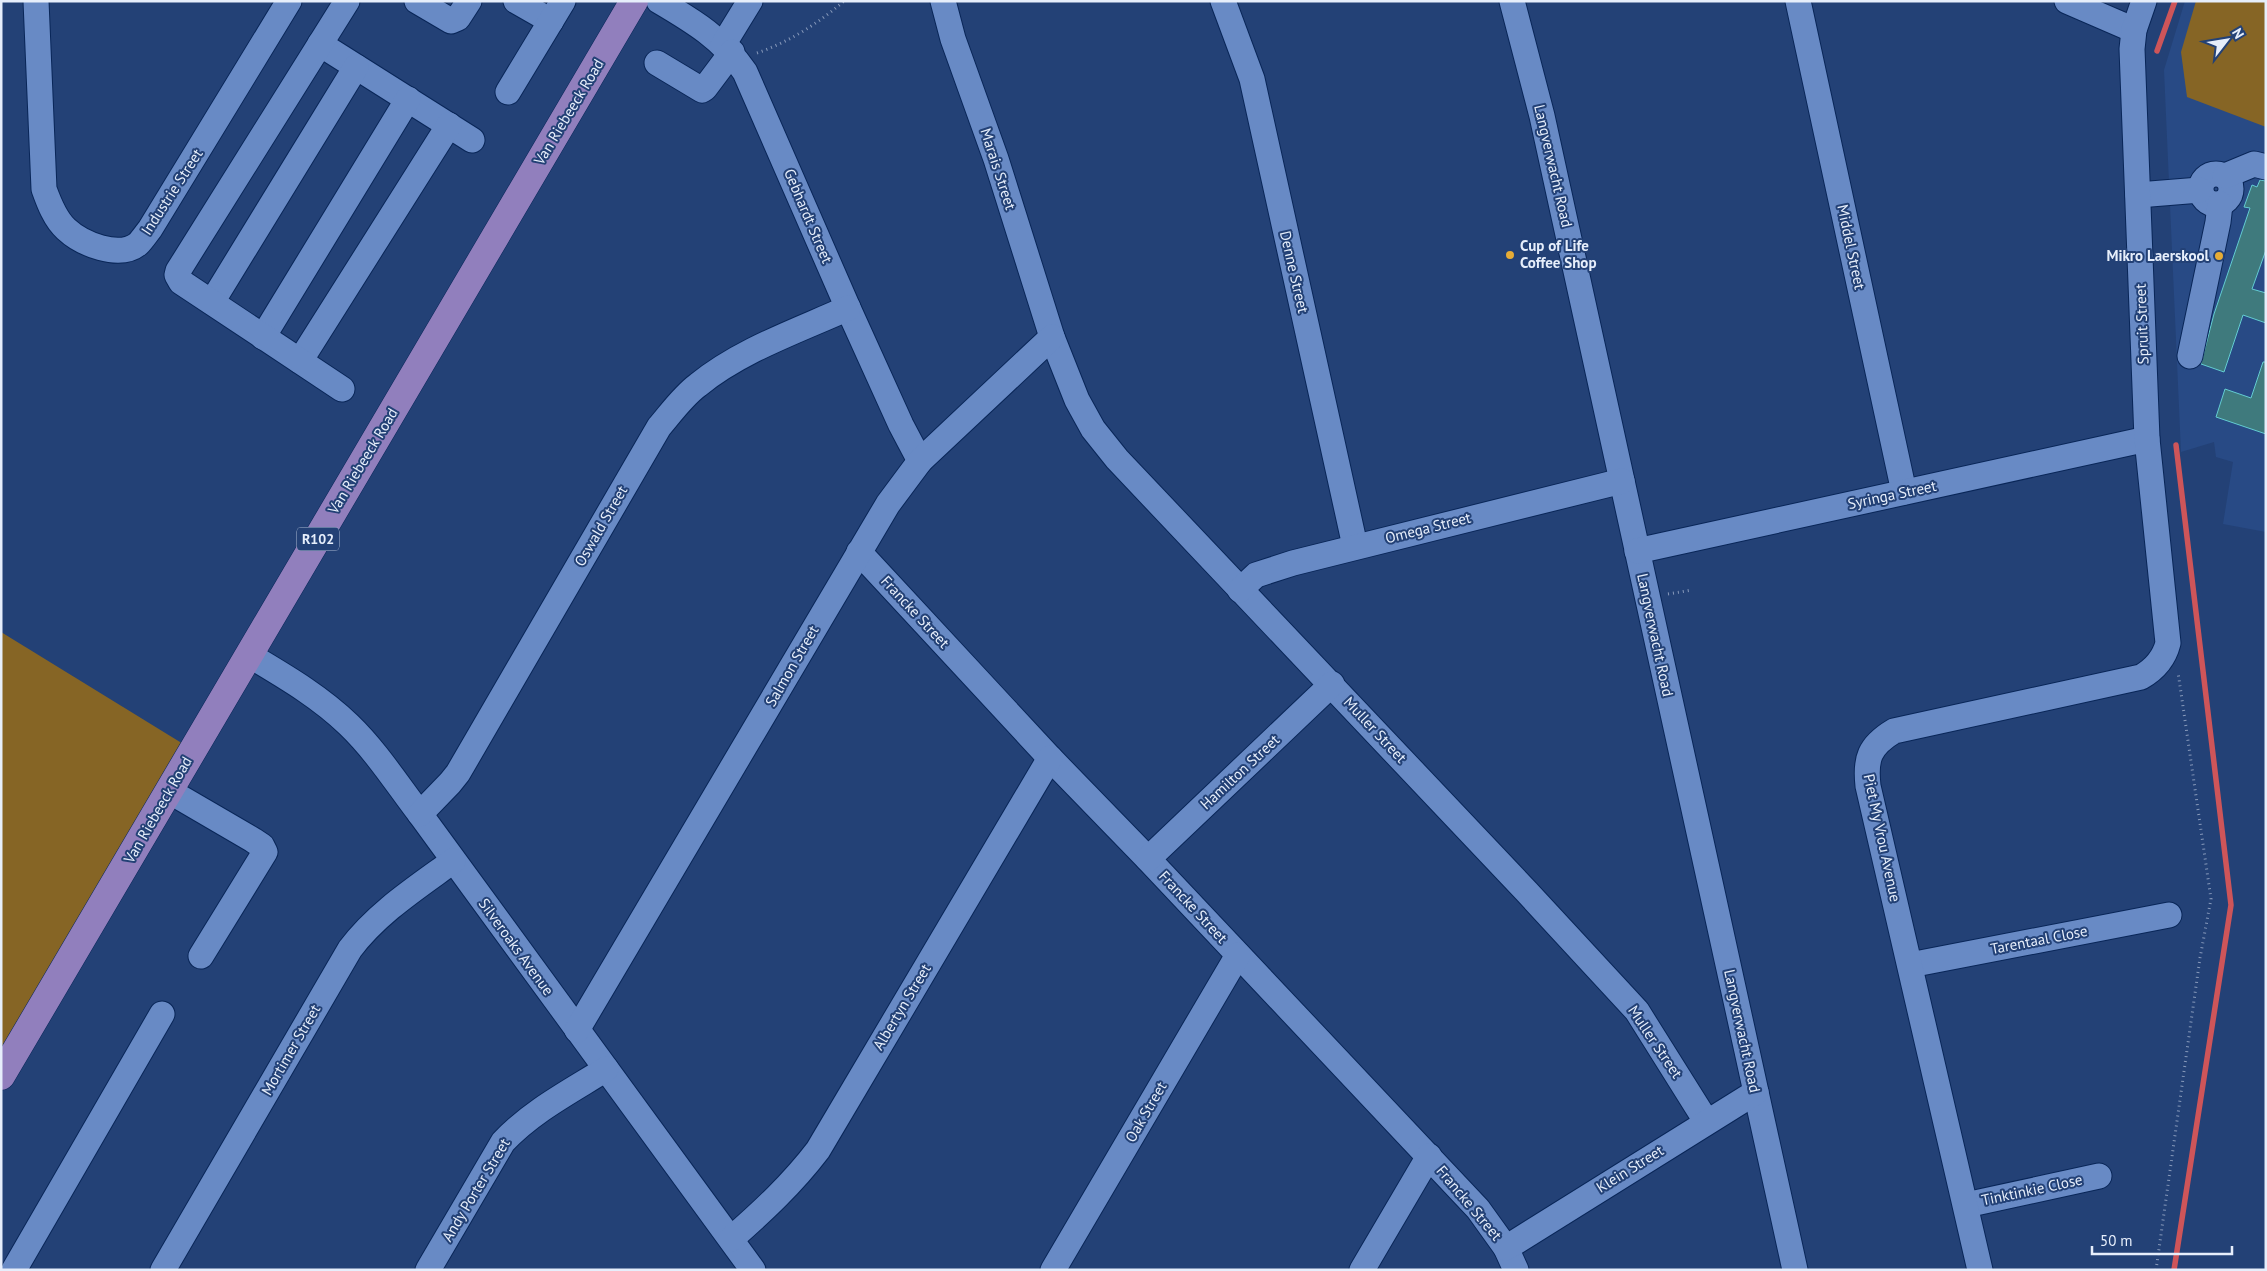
<svg xmlns="http://www.w3.org/2000/svg" width="2267" height="1271" viewBox="0 0 2267 1271" font-family="'PT Sans',sans-serif">
<style>
.built{fill:#284a85}
.green{fill:#866525}
.lines{fill:none;stroke-linecap:round;stroke-linejoin:round}
.stream{stroke:#ce5559;stroke-width:5.5}
.building{fill:#3f7a7d;stroke:#63ccd2}
.minor-casing{stroke:#092658;stroke-width:27}
.major-casing{stroke:#092658;stroke-width:29}
.path{stroke:#8799ba;stroke-width:3;stroke-dasharray:1 4;stroke-linecap:butt}
.minor{stroke:#688ac5;stroke-width:25}
.major{stroke:#917fbd;stroke-width:28}
.poi-dot{fill:#e6ac36;stroke:#234176;stroke-width:2}
.labels{text-anchor:middle;stroke-width:4;stroke-linejoin:round;paint-order:stroke}
.shield{fill:#234176;stroke:#acbad3;stroke-width:1}
.shield-label{font-size:14px;font-weight:bold;fill:#e6eefb}
.street-label{font-size:15px;fill:#e6eefb;stroke:#234176}
.poi-label{font-size:15px;font-weight:bold;fill:#e6eefb;stroke:#234176;text-anchor:start}
</style>
<rect width="100%" height="100%" fill="#234176"/>
<path class="built" d="M 2185,1 L 2266,1 L 2266,532 L 2223,524 L 2233,462 L 2216,457 L 2214,442 L 2181,452 L 2164,70 Z"/>
<g class="green">
<path d="M 2196,1 L 2266,1 L 2266,127 L 2187,97 L 2181,52 Z"/>
<path d="M 1,632 L 193,750 L 1,1076 Z"/>
</g>
<g class="lines">
<g class="stream">
<path d="M 2157,51 L 2175,1"/>
<path d="M 2174,1270 L 2231,905 L 2176,445"/>
</g>
</g>
<g class="building">
<path d="M 2260,180 L 2266,181 L 2266,250 L 2252,289 L 2266,293 L 2266,323 L 2243,315 L 2224,372 L 2201,364 L 2214,314 L 2250,208 L 2244,207 L 2252,185 L 2257,187 Z"/>
<path d="M 2263,362 L 2266,362 L 2266,434 L 2216,417 L 2225,389 L 2251,398 Z"/>
</g>
<g class="lines">
<defs>
<g id="minor">
<path d="M 36,1 L 44,189 C 49,203 55,219 66,229 C 82,244 119,259 138,244 C 142,240 146,234 150,229 L 289,1"/>
<path d="M 417,1 L 451,21 L 458,18 L 469,1"/>
<path d="M 516,1 L 551,21"/>
<path d="M 659,1 C 693,21 723,39 745,72 L 848,308 L 901,425 L 920,461"/>
<path d="M 943,1 L 953,39 L 996,159 L 1052,337 L 1077,400 L 1093,429 L 1117,459 L 1527,892 L 1637,1011 L 1706,1121"/>
<path d="M 1223,1 L 1252,79 L 1355,546"/>
<path d="M 1512,1 L 1542,116 L 1795,1270"/>
<path d="M 1798,1 L 1904,492"/>
<path d="M 2067,1 L 2134,30"/>
<path d="M 320,44 L 472,140"/>
<path d="M 723,45 L 750,1"/>
<path d="M 657,63 L 702,90 L 705,88 L 732,52"/>
<path d="M 508,92 L 563,1"/>
<circle cx="2216" cy="189" r="15"/>
<path d="M 2225,176 L 2254,164 L 2266,167"/>
<path d="M 2138,195 L 2200,190"/>
<path d="M 212,302 L 356,67"/>
<path d="M 263,337 L 408,99"/>
<path d="M 2190,356 L 2218,222 L 2220,204"/>
<path d="M 300,361 L 449,125"/>
<path d="M 342,389 L 181,282 L 177,275 L 178,271 L 347,1"/>
<path d="M 1637,551 L 2147,439"/>
<path d="M 859,552 L 1050,758 L 1148,859 L 1478,1209 L 1506,1248 L 1516,1270"/>
<path d="M 1240,590 L 1256,575 L 1293,563 L 1622,481"/>
<path d="M 249,655 C 284,676 319,696 349,725 C 376,751 397,784 420,814 L 753,1270"/>
<path d="M 169,791 L 253,840 L 262,846 L 265,852 L 201,956"/>
<path d="M 420,814 L 450,783 L 458,773 L 659,427 C 671,413 683,396 698,385 C 741,350 797,331 848,308"/>
<path d="M 1148,859 L 1332,684"/>
<path d="M 1910,965 L 2169,915"/>
<path d="M 577,1030 L 888,504 L 920,461 L 1052,337"/>
<path d="M 1966,1205 L 2099,1176"/>
<path d="M 731,1239 C 763,1211 792,1184 818,1150 L 1050,758"/>
<path d="M 1506,1248 L 1756,1092"/>
<path d="M 14,1270 L 162,1014"/>
<path d="M 163,1270 L 350,949 C 377,913 416,888 453,861"/>
<path d="M 428,1270 L 503,1142 C 532,1111 571,1091 606,1069"/>
<path d="M 1053,1270 L 1238,955"/>
<path d="M 1362,1270 L 1429,1156"/>
<path d="M 1980,1270 L 1868,786 C 1865,759 1869,746 1894,731 L 2141,677 C 2155,669 2164,659 2168,643 L 2147,439 L 2132,49 L 2134,30 L 2144,1"/>
</g>
<path id="major" d="M 1,1076 L 634,1"/>
</defs>
<use href="#minor" class="minor-casing"/>
<use href="#major" class="major-casing"/>
<g class="path">
<path d="M 757,53 C 789,42 819,23 844,1"/>
<path d="M 1668,594 L 1692,590"/>
<path d="M 2156,1270 L 2200,958 L 2211,899 L 2178,672"/>
</g>
<use href="#minor" class="minor"/>
<use href="#major" class="major"/>
</g>
<g class="poi-dot">
<circle cx="1510" cy="255" r="5"/>
<circle cx="2219" cy="256" r="5"/>
</g>
<g class="labels">
<rect class="shield" x="297" y="527.5" width="42" height="23" rx="4"/>
<g class="shield-label">
<text x="318" y="544">R102</text>
</g>
<g class="street-label">
<text transform="translate(569 112) rotate(-59)" y="5">Van Riebeeck Road</text>
<text transform="translate(1553 166) rotate(77)" y="5">Langverwacht Road</text>
<text transform="translate(998 169) rotate(72)" y="5">Marais Street</text>
<text transform="translate(172 192) rotate(-57)" y="5">Industrie Street</text>
<text transform="translate(808 216) rotate(67)" y="5">Gebhardt Street</text>
<text transform="translate(1851 247) rotate(78)" y="5">Middel Street</text>
<text transform="translate(1294 272) rotate(77)" y="5">Denne Street</text>
<text transform="translate(2142 324) rotate(-92)" y="5">Spruit Street</text>
<text transform="translate(363 461) rotate(-59)" y="5">Van Riebeeck Road</text>
<text transform="translate(1892 495) rotate(-12)" y="5">Syringa Street</text>
<text transform="translate(601 526) rotate(-60)" y="5">Oswald Street</text>
<text transform="translate(1428 528) rotate(-14)" y="5">Omega Street</text>
<text transform="translate(915 612) rotate(47)" y="5">Francke Street</text>
<text transform="translate(1655 635) rotate(78)" y="5">Langverwacht Road</text>
<text transform="translate(792 666) rotate(-60)" y="5">Salmon Street</text>
<text transform="translate(1375 730) rotate(47)" y="5">Muller Street</text>
<text transform="translate(1240 772) rotate(-43)" y="5">Hamilton Street</text>
<text transform="translate(158 810) rotate(-60)" y="5">Van Riebeeck Road</text>
<text transform="translate(1882 838) rotate(78)" y="5">Piet My Vrou Avenue</text>
<text transform="translate(1193 907) rotate(47)" y="5">Francke Street</text>
<text transform="translate(2039 940) rotate(-11)" y="5">Tarentaal Close</text>
<text transform="translate(516 947) rotate(54)" y="5">Silveroaks Avenue</text>
<text transform="translate(902 1007) rotate(-59)" y="5">Albertyn Street</text>
<text transform="translate(1742 1031) rotate(78)" y="5">Langverwacht Road</text>
<text transform="translate(1655 1042) rotate(56)" y="5">Muller Street</text>
<text transform="translate(291 1050) rotate(-60)" y="5">Mortimer Street</text>
<text transform="translate(1146 1112) rotate(-60)" y="5">Oak Street</text>
<text transform="translate(1630 1169) rotate(-32)" y="5">Klein Street</text>
<text transform="translate(476 1190) rotate(-59)" y="5">Andy Porter Street</text>
<text transform="translate(2032 1190) rotate(-12)" y="5">Tinktinkie Close</text>
<text transform="translate(1469 1203) rotate(50)" y="5">Francke Street</text>
</g>
<g class="poi-label">
<text x="1520" y="251">Cup of Life<tspan x="1520" dy="17">Coffee Shop</tspan></text>
<text x="2209" y="261" text-anchor="end">Mikro Laerskool</text>
</g>
</g>
<rect width="2267" height="1271" fill="none" stroke="#e6eefb" stroke-width="5"/>
<g transform="translate(2227 40) rotate(59)" stroke="#234176" stroke-width="4" paint-order="stroke">
<path d="M0-4L9 19L0 12L-9 19Z" fill="#e6eefb"/>
<text y="-8" font-size="14" font-weight="bold" text-anchor="middle" fill="#e6eefb">N</text>
</g>
<path d="M2092 1246v8h140v-8" fill="none" stroke="#e6eefb" stroke-width="2.5"/>
<text x="2100" y="1246" font-size="15" fill="#e6eefb" stroke="#234176" stroke-width="4" paint-order="stroke">50 m</text>
</svg>
